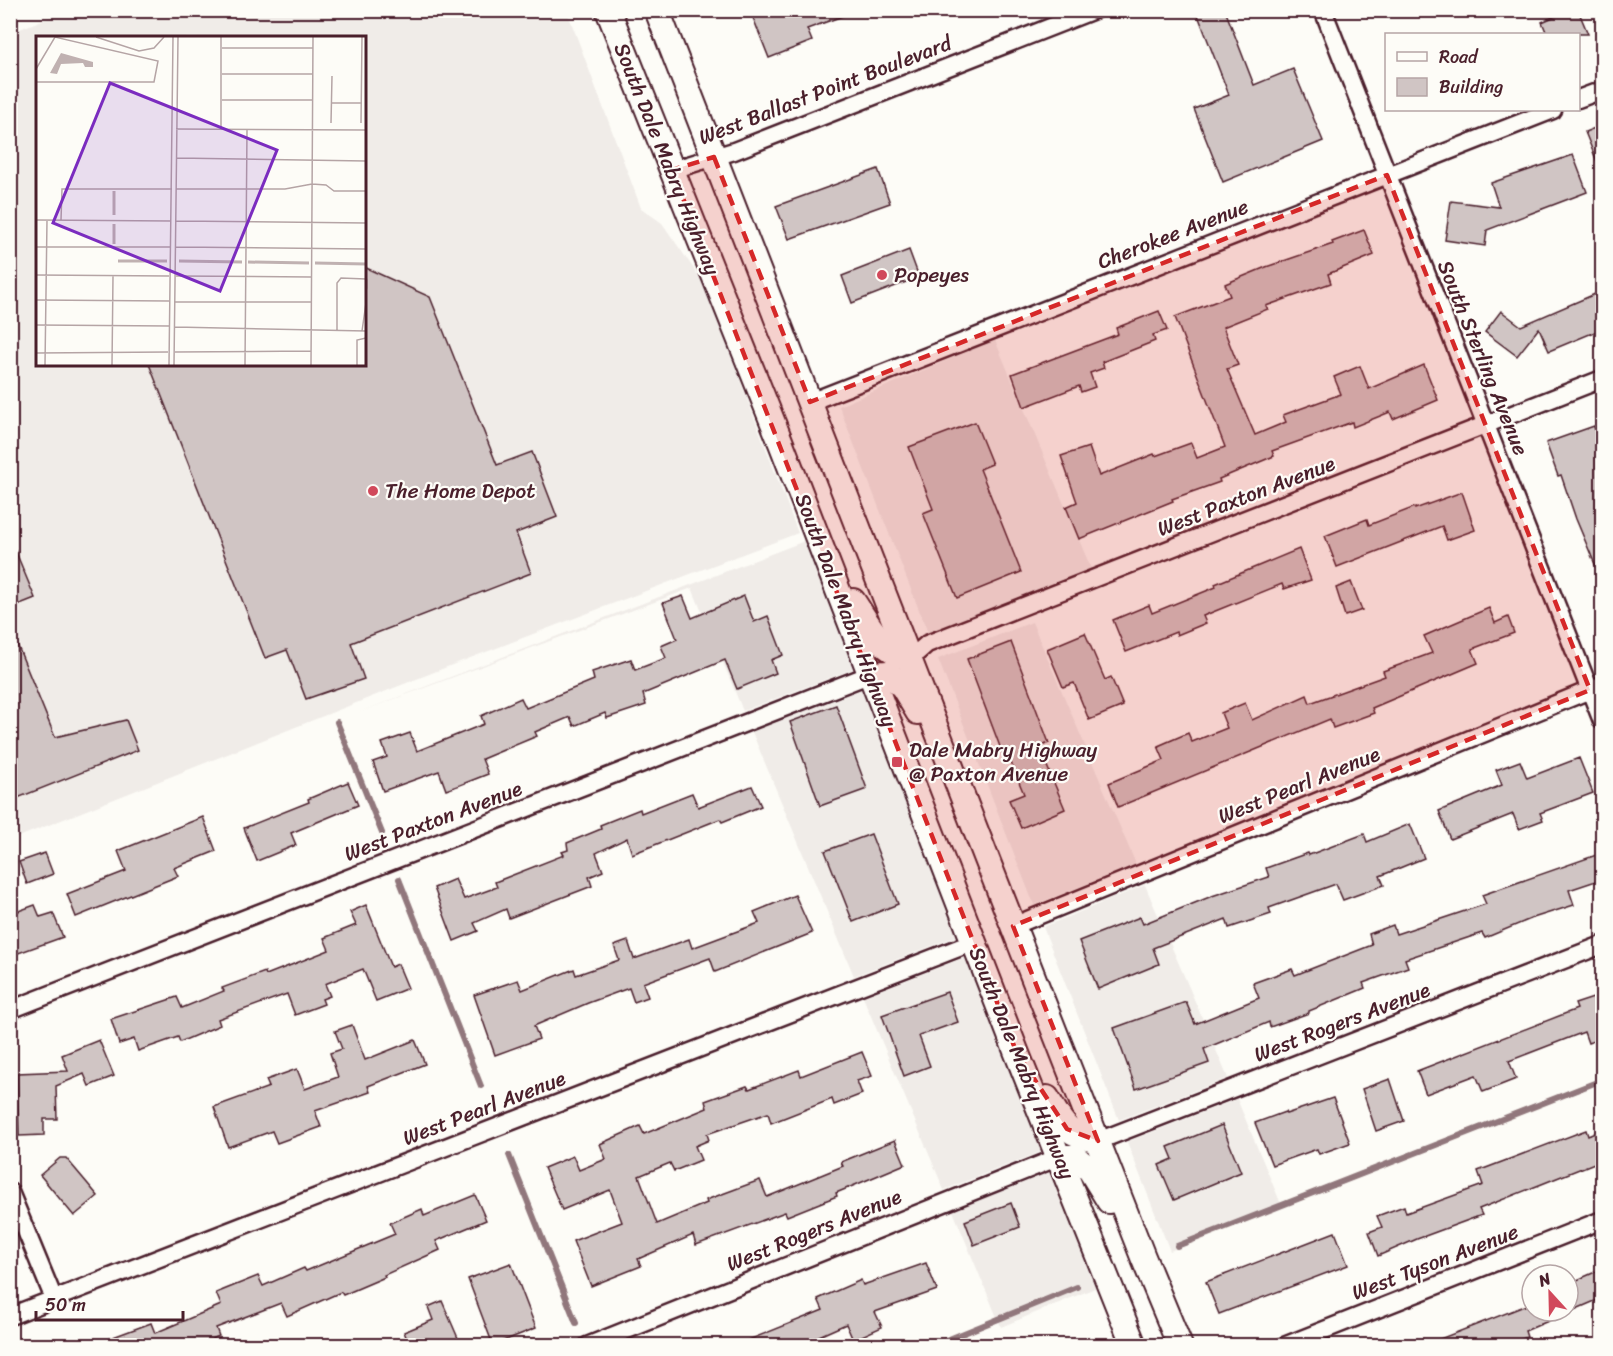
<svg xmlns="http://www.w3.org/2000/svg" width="1613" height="1356" viewBox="0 0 1613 1356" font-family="Sriracha,sans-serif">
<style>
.built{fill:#f0ece8;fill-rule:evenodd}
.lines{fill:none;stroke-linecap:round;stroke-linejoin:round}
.stream{stroke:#91777b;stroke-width:6}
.building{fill:#d0c5c4;stroke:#4a1f2b;stroke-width:1.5}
.street-casing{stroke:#4a1f2b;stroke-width:21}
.secondary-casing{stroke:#4a1f2b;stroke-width:28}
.street{stroke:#fdfcf7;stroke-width:16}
.secondary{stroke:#fdfcf7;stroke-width:24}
.marked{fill:#d62828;fill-opacity:0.2;stroke:#d62828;stroke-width:4.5;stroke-dasharray:12 8;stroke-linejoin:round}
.poi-dot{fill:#d1495b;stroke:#fdfcf7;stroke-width:2}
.labels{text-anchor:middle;stroke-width:4.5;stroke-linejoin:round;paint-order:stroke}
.street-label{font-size:21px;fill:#4a1f2b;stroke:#fdfcf7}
.poi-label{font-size:21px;fill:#4a1f2b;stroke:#fdfcf7;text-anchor:start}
.inset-river{fill:none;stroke:#c0b1b1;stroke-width:3}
.inset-road{fill:none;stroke:#b5a4a5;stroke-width:1.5}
.view{fill:#7b2cbf;fill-opacity:0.15;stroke:#7b2cbf;stroke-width:3}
.inset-edge{fill:none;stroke:#4a1f2b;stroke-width:3}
</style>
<rect width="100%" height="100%" fill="#fdfcf7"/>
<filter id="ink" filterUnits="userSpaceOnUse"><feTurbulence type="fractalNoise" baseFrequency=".0167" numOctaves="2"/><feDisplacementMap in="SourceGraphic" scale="12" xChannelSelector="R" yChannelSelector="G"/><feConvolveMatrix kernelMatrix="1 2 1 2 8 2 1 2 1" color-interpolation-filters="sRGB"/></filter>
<g filter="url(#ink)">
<g class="built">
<path d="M 67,10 L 567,11 L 641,208 L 662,223 L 703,282 L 798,533 L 457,663 L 11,840 L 10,33 ZM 38,38 L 364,38 L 364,364 L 38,364 Z"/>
<path d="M 995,340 L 1093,573 L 930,638 L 839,406 Z"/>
<path d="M 806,537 L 858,667 L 743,711 L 692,588 L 357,713 L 802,542 Z"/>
<path d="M 1032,622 L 1136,864 L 1034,905 L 938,659 Z"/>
<path d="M 866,688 L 960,935 L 854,976 L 752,732 Z"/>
<path d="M 1145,885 L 1228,1078 L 1119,1120 L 1043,927 Z"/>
<path d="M 969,956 L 1043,1151 L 944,1190 L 863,997 Z"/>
<path d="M 1237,1099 L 1281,1204 L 1170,1251 L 1127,1142 Z"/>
<path d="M 1051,1172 L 1095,1288 L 1001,1327 L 953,1211 Z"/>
</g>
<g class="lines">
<g class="stream">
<path d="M 337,722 L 382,833"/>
<path d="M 399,879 L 481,1086"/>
<path d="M 509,1155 L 576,1323"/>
<path d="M 1177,1246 L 1602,1080"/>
<path d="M 932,1346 L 1077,1287"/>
</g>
</g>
<g class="building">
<path d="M 750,10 L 851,10 L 851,13 L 807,29 L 812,41 L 769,58 Z"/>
<path d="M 1196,10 L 1225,10 L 1254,85 L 1293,69 L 1323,141 L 1223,182 L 1194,109 L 1229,95 Z"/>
<path d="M 1569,10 L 1578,10 L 1588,34 L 1547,34 L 1542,22 Z"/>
<path d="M 1602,125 L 1602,174 L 1585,132 Z"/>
<path d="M 1573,155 L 1587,192 L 1487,230 L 1485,246 L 1445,240 L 1451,201 L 1499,207 L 1491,183 Z"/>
<path d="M 878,169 L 890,203 L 789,239 L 776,206 Z"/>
<path d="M 1364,230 L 1374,255 L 1328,274 L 1331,283 L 1266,306 L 1268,309 L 1223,327 L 1238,365 L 1227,369 L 1255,435 L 1286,422 L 1283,415 L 1341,394 L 1334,377 L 1360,366 L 1369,389 L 1424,365 L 1438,400 L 1393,419 L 1390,412 L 1353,427 L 1352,422 L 1272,451 L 1274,456 L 1219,479 L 1220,482 L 1172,499 L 1173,501 L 1079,539 L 1066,507 L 1077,502 L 1061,456 L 1089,447 L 1099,476 L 1154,454 L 1155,456 L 1191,443 L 1197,458 L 1225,447 L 1175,317 L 1230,296 L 1225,284 L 1266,267 L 1333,244 L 1332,242 Z"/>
<path d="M 909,250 L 919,277 L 852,303 L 842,276 Z"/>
<path d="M 364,267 L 430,297 L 497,465 L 532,452 L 557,517 L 516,533 L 531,573 L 351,643 L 364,679 L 306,699 L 287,650 L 265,658 L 149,364 L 364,364 Z"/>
<path d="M 1602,291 L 1602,329 L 1549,351 L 1539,328 L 1517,356 L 1485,332 L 1501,311 L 1521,326 Z"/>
<path d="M 1159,311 L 1167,330 L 1153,335 L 1155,341 L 1102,362 L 1104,368 L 1090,373 L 1095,387 L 1081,392 L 1079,386 L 1024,407 L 1012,374 L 1118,334 L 1116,328 Z"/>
<path d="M 975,422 L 992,464 L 980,469 L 1021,572 L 957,598 L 923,513 L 933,509 L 909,447 Z"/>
<path d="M 1594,426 L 1602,451 L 1602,581 L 1576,519 L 1561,475 L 1558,476 L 1546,443 Z"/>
<path d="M 1462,492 L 1475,530 L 1447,540 L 1442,526 L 1337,567 L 1325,536 L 1367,519 L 1369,525 L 1415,507 L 1415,509 Z"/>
<path d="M 10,538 L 35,598 L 10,608 Z"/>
<path d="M 1299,549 L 1311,580 L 1284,589 L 1282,584 L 1203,616 L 1206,623 L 1177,635 L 1176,632 L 1126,652 L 1113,620 L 1149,605 L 1152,613 L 1216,587 L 1215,584 Z"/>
<path d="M 1351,582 L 1362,610 L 1345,616 L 1336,588 Z"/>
<path d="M 683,596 L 692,618 L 744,596 L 754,622 L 768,616 L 783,655 L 771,660 L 776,673 L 737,689 L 725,660 L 643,694 L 646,705 L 607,718 L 605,713 L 574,726 L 570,717 L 535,732 L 537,736 L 482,759 L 488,774 L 460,785 L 446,790 L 439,771 L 383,791 L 373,762 L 387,757 L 382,743 L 410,733 L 417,751 L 484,724 L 481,716 L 521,698 L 526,708 L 594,680 L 592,672 L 631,659 L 635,670 L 666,658 L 661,646 L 677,639 L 663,603 Z"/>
<path d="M 1489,608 L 1495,623 L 1508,617 L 1514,633 L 1472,649 L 1478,663 L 1372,708 L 1374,713 L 1333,728 L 1330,719 L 1118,807 L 1109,783 L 1164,760 L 1158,746 L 1188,733 L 1192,742 L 1227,728 L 1221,713 L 1245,703 L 1252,720 L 1307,695 L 1310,703 L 1385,676 L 1383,671 L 1432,653 L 1424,636 Z"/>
<path d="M 10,627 L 55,737 L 126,720 L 138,750 L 10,801 Z"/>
<path d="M 1085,633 L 1105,680 L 1111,677 L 1123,706 L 1089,720 L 1074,683 L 1063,687 L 1047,649 Z"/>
<path d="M 1011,642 L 1049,743 L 1039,747 L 1065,809 L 1021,828 L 1009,800 L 1024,794 L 1009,758 L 1005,760 L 967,659 Z"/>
<path d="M 836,705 L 867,789 L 820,806 L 790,722 Z"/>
<path d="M 1579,758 L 1593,793 L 1540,813 L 1543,820 L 1519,829 L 1513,814 L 1450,839 L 1439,811 L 1502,785 L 1496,770 L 1520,761 L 1527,778 Z"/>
<path d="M 348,782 L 358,805 L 291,833 L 296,845 L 257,861 L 244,828 L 309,802 L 308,799 Z"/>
<path d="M 752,786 L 761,806 L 722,822 L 720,819 L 632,854 L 627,838 L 596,853 L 603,871 L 589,877 L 592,886 L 509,918 L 506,909 L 474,923 L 478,931 L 454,941 L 434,888 L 455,879 L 464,899 L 497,887 L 495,882 L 564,855 L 562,852 L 568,850 L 567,843 L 601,829 L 600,825 L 640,809 L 641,813 L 692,793 L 698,807 Z"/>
<path d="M 203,817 L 216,851 L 174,868 L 178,876 L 76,917 L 67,894 L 126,871 L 118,851 Z"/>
<path d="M 1410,824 L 1424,858 L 1380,876 L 1384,885 L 1343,900 L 1336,884 L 1269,908 L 1271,914 L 1229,928 L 1226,919 L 1153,948 L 1159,964 L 1098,989 L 1079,941 L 1140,917 L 1143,924 L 1212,896 L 1269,877 L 1266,868 L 1308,853 L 1309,855 L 1364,834 L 1367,842 Z"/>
<path d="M 871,834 L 898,904 L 853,922 L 825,851 Z"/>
<path d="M 45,853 L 53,874 L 27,884 L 19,862 Z"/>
<path d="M 1602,853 L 1602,879 L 1569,890 L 1574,905 L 1533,918 L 1485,938 L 1482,933 L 1405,959 L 1408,967 L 1363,983 L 1365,988 L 1309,1011 L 1309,1013 L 1270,1027 L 1269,1022 L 1204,1049 L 1209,1063 L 1136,1089 L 1114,1028 L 1186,1002 L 1195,1024 L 1259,998 L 1253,983 L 1292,969 L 1295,975 L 1372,945 L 1369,934 L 1393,925 L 1396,934 L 1486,904 L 1482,895 Z"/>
<path d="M 795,895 L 812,933 L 715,972 L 710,958 L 643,983 L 648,997 L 634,1002 L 629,988 L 588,1003 L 534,1026 L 539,1039 L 495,1055 L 474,995 L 518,980 L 522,990 L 574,969 L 576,975 L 619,960 L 614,946 L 628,941 L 634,959 L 689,939 L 692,948 L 759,923 L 754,912 Z"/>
<path d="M 35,905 L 40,917 L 53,913 L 63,937 L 10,956 L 10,914 Z"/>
<path d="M 366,905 L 391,967 L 398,964 L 408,988 L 376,1001 L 363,969 L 325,984 L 330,996 L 322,999 L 324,1004 L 295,1015 L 287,994 L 218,1019 L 220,1025 L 180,1042 L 178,1037 L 138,1051 L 134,1039 L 119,1044 L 111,1019 L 177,997 L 182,1008 L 224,991 L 222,988 L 265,972 L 266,975 L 329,950 L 324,938 L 356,925 L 350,912 Z"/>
<path d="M 947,992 L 958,1022 L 919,1036 L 930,1066 L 904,1076 L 882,1015 Z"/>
<path d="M 1602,995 L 1602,1038 L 1588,1043 L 1584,1032 L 1509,1061 L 1516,1079 L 1483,1092 L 1476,1075 L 1426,1094 L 1417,1071 L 1577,1009 L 1575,1004 Z"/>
<path d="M 352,1025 L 365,1060 L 415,1040 L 425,1064 L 368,1086 L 370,1092 L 315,1111 L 321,1127 L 277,1143 L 272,1131 L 228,1147 L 214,1107 L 269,1087 L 266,1080 L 297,1069 L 305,1089 L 338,1077 L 330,1053 L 342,1049 L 335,1031 Z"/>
<path d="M 99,1040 L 114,1076 L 89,1086 L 84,1074 L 56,1086 L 57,1119 L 44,1119 L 44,1135 L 19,1136 L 17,1073 L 68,1071 L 62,1055 Z"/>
<path d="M 862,1052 L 872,1076 L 857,1081 L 862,1094 L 834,1105 L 832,1099 L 771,1123 L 768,1113 L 707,1134 L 709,1140 L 695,1146 L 701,1160 L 674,1171 L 670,1163 L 639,1176 L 657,1224 L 707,1203 L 706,1200 L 760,1180 L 767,1197 L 843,1166 L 841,1162 L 895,1140 L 905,1164 L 836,1193 L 837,1196 L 787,1216 L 785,1212 L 696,1245 L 693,1235 L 638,1259 L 641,1266 L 591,1286 L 573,1241 L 622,1222 L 610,1190 L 562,1210 L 544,1168 L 573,1156 L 579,1170 L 606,1159 L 600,1144 L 640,1126 L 644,1134 L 707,1108 L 705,1101 L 747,1086 L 749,1089 L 799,1070 L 801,1076 Z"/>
<path d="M 1390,1079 L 1404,1121 L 1376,1131 L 1362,1089 Z"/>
<path d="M 1333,1098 L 1350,1143 L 1319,1154 L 1317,1149 L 1272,1165 L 1255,1123 L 1285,1112 L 1286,1114 Z"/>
<path d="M 1222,1125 L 1241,1172 L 1174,1200 L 1159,1165 L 1173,1159 L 1168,1147 Z"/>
<path d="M 1586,1130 L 1588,1136 L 1602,1130 L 1602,1160 L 1479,1209 L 1482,1215 L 1417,1239 L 1378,1256 L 1369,1232 L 1382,1227 L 1377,1216 L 1404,1206 L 1406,1213 L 1483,1185 L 1478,1171 Z"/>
<path d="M 60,1158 L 66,1158 L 98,1196 L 74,1216 L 40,1175 Z"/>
<path d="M 475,1195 L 486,1220 L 436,1241 L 440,1250 L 384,1275 L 385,1277 L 343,1295 L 341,1292 L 287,1316 L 281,1303 L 216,1328 L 219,1336 L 196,1346 L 94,1346 L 94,1344 L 151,1323 L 155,1333 L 221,1305 L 216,1293 L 258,1276 L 263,1286 L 304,1268 L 306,1271 L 395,1234 L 390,1223 L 422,1209 L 424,1216 Z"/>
<path d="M 1011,1203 L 1020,1227 L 974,1245 L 965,1221 Z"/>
<path d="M 1335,1232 L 1348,1265 L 1219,1314 L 1206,1282 Z"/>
<path d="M 511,1263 L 536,1328 L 493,1345 L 468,1279 Z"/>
<path d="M 926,1263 L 937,1290 L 875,1312 L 882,1327 L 853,1340 L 846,1324 L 810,1340 L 812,1346 L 734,1346 L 823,1310 L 818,1299 L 861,1280 L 863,1285 Z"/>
<path d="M 1602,1269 L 1602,1298 L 1525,1331 L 1527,1337 L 1505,1346 L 1427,1346 L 1427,1344 L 1532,1303 L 1532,1311 L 1568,1311 L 1568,1284 Z"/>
<path d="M 442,1301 L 458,1338 L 440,1346 L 410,1346 L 404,1332 L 433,1320 L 428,1307 Z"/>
</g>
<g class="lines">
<defs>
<g id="street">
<path d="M 1323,10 L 1602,721"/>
<path d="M 1578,99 L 1602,90"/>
<path d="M 672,170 L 734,151 L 1094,10"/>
<path d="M 810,402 L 1553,110"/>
<path d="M 910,659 L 927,644 L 1602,379"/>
<path d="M 1013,926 L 1602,685"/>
<path d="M 10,1010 L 871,674"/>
<path d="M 1098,1141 L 1602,945"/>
<path d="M 10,1192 L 54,1299"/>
<path d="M 10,1316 L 974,942"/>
<path d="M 587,1346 L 1059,1157"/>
<path d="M 1284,1346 L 1602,1220"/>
</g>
<g id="secondary">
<path d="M 608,10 L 781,443 L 1016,1051 L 1134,1346"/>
<path d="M 657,10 L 988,862 L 1143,1257 L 1180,1346"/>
<path d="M 853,601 C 870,626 879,649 910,659"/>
<path d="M 871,674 L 888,673 L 903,687 L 918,712"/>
<path d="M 1047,1098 C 1064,1126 1064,1133 1098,1141"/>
<path d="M 1059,1157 L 1075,1157 L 1090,1170 L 1109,1201"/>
</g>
</defs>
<use href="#street" class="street-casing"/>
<use href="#secondary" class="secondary-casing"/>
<use href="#street" class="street"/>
<use href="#secondary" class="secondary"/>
</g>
</g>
<path class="marked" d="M 714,157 L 810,402 L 1387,175 L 1590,690 L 1013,926 L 1098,1141 L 1067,1129 L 1016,1051 L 672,170 Z"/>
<g class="poi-dot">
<circle cx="882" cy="275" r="6"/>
<circle cx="373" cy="491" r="6"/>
<rect x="891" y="756" width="12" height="12" rx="3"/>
</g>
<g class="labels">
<g class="street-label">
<text transform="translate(825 90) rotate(-21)" y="7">West Ballast Point Boulevard</text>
<text transform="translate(667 159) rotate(68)" y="7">South Dale Mabry Highway</text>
<text transform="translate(1173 234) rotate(-21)" y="7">Cherokee Avenue</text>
<text transform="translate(1483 358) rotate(68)" y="7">South Sterling Avenue</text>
<text transform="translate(1246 496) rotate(-21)" y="7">West Paxton Avenue</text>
<text transform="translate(846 610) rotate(69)" y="7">South Dale Mabry Highway</text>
<text transform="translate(1299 785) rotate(-22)" y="7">West Pearl Avenue</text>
<text transform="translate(433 821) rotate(-21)" y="7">West Paxton Avenue</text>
<text transform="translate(1342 1022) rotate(-21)" y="7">West Rogers Avenue</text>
<text transform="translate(1022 1063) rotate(68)" y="7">South Dale Mabry Highway</text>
<text transform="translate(484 1108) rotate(-21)" y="7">West Pearl Avenue</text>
<text transform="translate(814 1230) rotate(-22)" y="7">West Rogers Avenue</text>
<text transform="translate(1435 1262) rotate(-21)" y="7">West Tyson Avenue</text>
</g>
<g class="poi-label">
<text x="894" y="282">Popeyes</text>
<text x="385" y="498">The Home Depot</text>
<text x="909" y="757">Dale Mabry Highway<tspan x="909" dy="24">@ Paxton Avenue</tspan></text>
</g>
</g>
<g transform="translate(36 36)">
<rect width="330" height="330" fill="#fdfcf7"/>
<path d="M 25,17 L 57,26 L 57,31 L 49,31 L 47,27 L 25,28 L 21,38 L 14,37 Z" fill="#c0b1b1"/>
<path class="inset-river" d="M 78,179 L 78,155M 78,208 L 78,188M 82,225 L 131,225M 143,225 L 206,226M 212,226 L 273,227M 279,227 L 330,228"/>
<path class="inset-road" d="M 60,1 L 103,15 L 118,12 L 128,1M 186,12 L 277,12M 0,33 L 19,1 L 122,25 L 118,46 L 0,46M 186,38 L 277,38M 186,64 L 277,64M 295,67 L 326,67M 295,87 L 296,40M 325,87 L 326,1M 140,93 L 330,94M 185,93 L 185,1M 141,122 L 330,125M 140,153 L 249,153 L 276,148 L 290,149 L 298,155 L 330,155M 0,184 L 135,185M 25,184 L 26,153 L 136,153M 140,185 L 330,187M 0,211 L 135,211M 140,211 L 330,213M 0,239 L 133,240M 140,240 L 275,241M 0,264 L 133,265M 139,266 L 275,266M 0,289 L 134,290M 139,291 L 330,295M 301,294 L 301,247 L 305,242 L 330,243M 326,295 L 330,267M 139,316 L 275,315M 0,317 L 132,316M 9,329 L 11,184M 76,329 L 77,240M 133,329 L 137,1M 138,329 L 142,1M 209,329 L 211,94M 275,329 L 277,1M 321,329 L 321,304 L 330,302"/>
<path class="view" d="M 74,47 L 241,114 L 184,255 L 17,187 Z"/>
<rect width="330" height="330" class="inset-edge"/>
</g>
<rect width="1613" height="1356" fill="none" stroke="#fdfcf7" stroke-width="36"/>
<rect x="18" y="18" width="1577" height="1320" fill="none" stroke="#4a1f2b" stroke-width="2" filter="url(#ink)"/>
<rect x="1385" y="33" width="195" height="78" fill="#fdfcf7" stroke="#b5a4a5" stroke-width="1.5"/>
<rect x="1397" y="52" width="30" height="9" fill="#fdfcf7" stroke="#b5a4a5" stroke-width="1.5"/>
<text x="1439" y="63" font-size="18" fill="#4a1f2b">Road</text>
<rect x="1397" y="78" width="30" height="18" fill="#d0c5c4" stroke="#b5a4a5" stroke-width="1.5"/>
<text x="1439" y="93" font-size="18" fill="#4a1f2b">Building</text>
<g transform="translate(1550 1293) rotate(338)"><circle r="28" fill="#fdfcf7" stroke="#b5a4a5" stroke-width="1.5"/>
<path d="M0-4.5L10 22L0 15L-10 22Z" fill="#d1495b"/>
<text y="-9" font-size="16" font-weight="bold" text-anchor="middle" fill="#4a1f2b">N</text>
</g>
<path d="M36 1311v9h147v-9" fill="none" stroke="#4a1f2b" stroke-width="3"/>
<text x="45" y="1311" font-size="18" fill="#4a1f2b" stroke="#fdfcf7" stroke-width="4.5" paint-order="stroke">50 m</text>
</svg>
